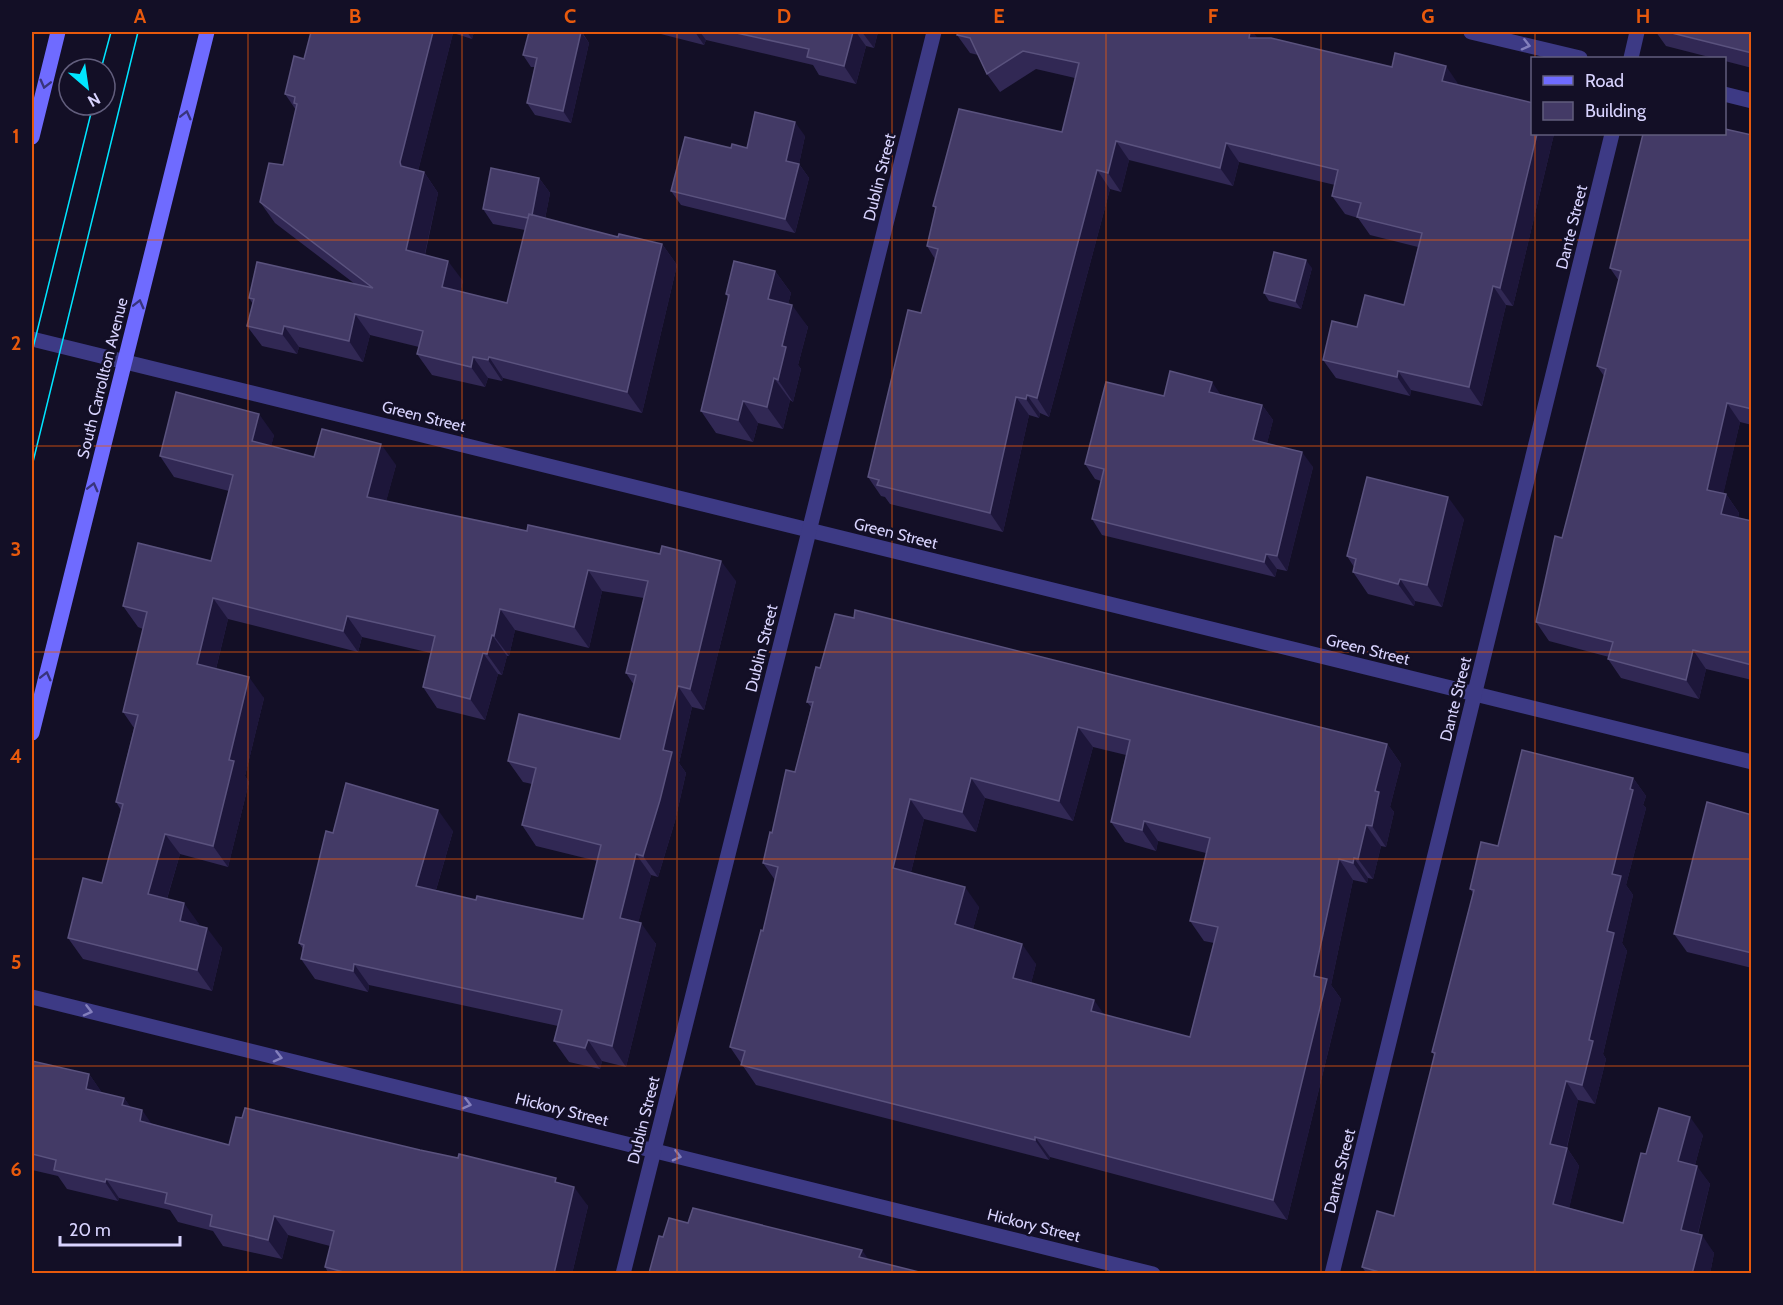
<svg xmlns="http://www.w3.org/2000/svg" width="1783" height="1305" viewBox="0 0 1783 1305" font-family="Cabin,sans-serif">
<style>
.lines{fill:none;stroke-linecap:round;stroke-linejoin:round}
.minor{stroke:#3d3a85;stroke-width:15}
.secondary{stroke:#6f6bff;stroke-width:15}
.tram{stroke:#00e5ff;stroke-width:1.5}
.wall{fill:#312854;fill-rule:evenodd}
.shaded-wall{fill:#1d163a}
.building{fill:#433a66;stroke:#5a527e;stroke-width:1.5;fill-rule:evenodd}
.oneway{stroke:#837fbc}
.oneway2{stroke:#38347d}
.grid{fill:none;stroke:#e8590c;stroke-width:1.5;stroke-opacity:0.55}
.labels{text-anchor:middle;stroke-width:5;stroke-linejoin:round;paint-order:stroke}
.street-label{font-size:16px;fill:#d9d4ff;stroke:#130f26}
.neatline{fill:none;stroke:#e8590c;stroke-width:2}
.grid-label{font-size:20px;text-anchor:middle;font-weight:bold;fill:#e8590c}
</style>
<rect width="100%" height="100%" fill="#130f26"/>
<g class="lines">
<g class="minor">
<path d="M 1471,32 L 1580,58"/>
<path d="M 1631,58 L 1637,32"/>
<path d="M 1724,94 L 1752,101"/>
<path d="M 32,339 L 1752,762"/>
<path d="M 32,997 L 1153,1274"/>
<path d="M 623,1274 L 934,32"/>
<path d="M 1332,1274 L 1612,134"/>
</g>
<g class="secondary">
<path d="M 32,137 L 58,32"/>
<path d="M 32,733 L 207,32"/>
</g>
<g class="tram">
<path d="M 101,69 L 111,32"/>
<path d="M 32,352 L 93,105"/>
<path d="M 32,466 L 138,32"/>
</g>
</g>
<g class="wall">
<path d="M 311,32 L 474,32 L 472,39 L 453,33 L 418,171 L 424,172 L 438,193 L 425,255 L 463,281 L 460,292 L 507,303 L 525,230 L 493,224 L 483,209 L 539,178 L 550,193 L 545,219 L 618,237 L 662,244 L 677,265 L 642,413 L 503,378 L 502,381 L 488,378 L 485,387 L 432,375 L 417,354 L 419,347 L 370,335 L 363,362 L 299,347 L 297,354 L 262,346 L 247,326 L 253,304 L 249,298 L 355,284 L 275,223 L 260,202 L 283,165 L 296,110 L 285,94 L 304,59 Z"/>
<path d="M 529,32 L 582,32 L 589,43 L 571,123 L 535,115 L 527,103 L 535,67 L 531,67 L 523,55 Z"/>
<path d="M 653,32 L 878,32 L 874,48 L 866,46 L 856,84 L 819,75 L 813,65 L 706,40 L 704,45 Z"/>
<path d="M 1656,32 L 1752,32 L 1752,68 L 1725,61 L 1725,58 L 1713,58 L 1666,46 Z"/>
<path d="M 957,35 L 1258,38 L 1459,85 L 1533,134 L 1554,134 L 1513,306 L 1506,305 L 1482,406 L 1411,390 L 1410,396 L 1336,378 L 1323,360 L 1357,327 L 1404,305 L 1418,247 L 1370,235 L 1358,218 L 1345,214 L 1332,196 L 1335,185 L 1239,162 L 1233,186 L 1129,160 L 1121,192 L 1110,189 L 1049,417 L 1040,413 L 1039,418 L 1029,415 L 1003,532 L 890,504 L 885,497 L 881,496 L 868,477 L 921,313 L 935,259 L 927,246 L 936,209 L 933,206 L 1062,132 L 1075,78 L 1036,69 L 1000,92 L 987,74 L 978,55 L 970,53 Z"/>
<path d="M 1752,135 L 1752,425 L 1740,422 L 1723,494 L 1726,494 L 1739,513 L 1738,518 L 1752,521 L 1752,680 L 1706,669 L 1699,699 L 1621,678 L 1608,659 L 1609,657 L 1549,641 L 1536,622 L 1562,538 L 1604,376 L 1597,366 L 1619,281 L 1610,268 Z"/>
<path d="M 805,136 L 799,164 L 809,178 L 795,233 L 681,205 L 671,191 L 731,148 L 747,148 Z"/>
<path d="M 1312,268 L 1301,309 L 1269,301 L 1264,293 Z"/>
<path d="M 775,271 L 791,293 L 788,304 L 808,327 L 798,365 L 801,369 L 793,402 L 790,400 L 783,429 L 758,423 L 753,442 L 716,433 L 701,411 L 728,298 L 726,294 Z"/>
<path d="M 1220,395 L 1262,405 L 1273,420 L 1267,443 L 1313,467 L 1287,571 L 1277,569 L 1275,577 L 1102,535 L 1092,519 L 1101,481 L 1095,479 L 1085,464 L 1164,396 Z"/>
<path d="M 274,435 L 271,446 L 314,457 L 396,465 L 386,501 L 736,581 L 704,710 L 692,707 L 679,763 L 686,773 L 675,821 L 658,877 L 651,875 L 638,923 L 656,944 L 626,1067 L 602,1061 L 600,1069 L 569,1062 L 554,1041 L 558,1026 L 369,985 L 368,992 L 315,979 L 301,959 L 303,949 L 299,943 L 333,833 L 453,831 L 436,890 L 476,900 L 583,919 L 597,861 L 536,846 L 522,825 L 532,784 L 523,782 L 508,761 L 620,739 L 634,685 L 626,673 L 644,598 L 602,591 L 589,648 L 515,630 L 509,656 L 507,656 L 502,675 L 498,674 L 485,720 L 437,708 L 423,687 L 431,653 L 362,637 L 358,652 L 228,619 L 216,669 L 264,698 L 245,776 L 249,782 L 228,867 L 180,854 L 167,899 L 199,924 L 198,925 L 222,948 L 212,991 L 83,959 L 68,938 L 102,883 L 121,810 L 116,802 L 134,728 L 123,712 L 143,629 L 138,627 L 123,606 L 211,561 L 229,491 L 174,477 L 160,456 Z"/>
<path d="M 1464,519 L 1442,607 L 1415,601 L 1414,606 L 1368,594 L 1353,572 L 1354,567 L 1347,556 Z"/>
<path d="M 807,702 L 1387,744 L 1401,764 L 1390,807 L 1394,812 L 1386,847 L 1381,846 L 1373,879 L 1368,878 L 1367,883 L 1353,880 L 1331,985 L 1341,999 L 1287,1220 L 1050,1157 L 1049,1160 L 756,1085 L 730,1047 L 763,931 L 775,880 L 763,863 L 772,833 L 795,772 L 811,707 ZM 1093,747 L 1126,755 L 1111,822 L 1125,842 L 1156,851 L 1158,841 L 1206,853 L 1190,921 L 1204,941 L 1214,943 L 1190,1037 L 1104,1015 L 1031,983 L 1036,964 L 973,929 L 979,907 L 911,872 L 924,819 L 976,832 L 985,798 L 1073,821 Z"/>
<path d="M 1633,778 L 1646,796 L 1643,805 L 1646,808 L 1626,885 L 1633,895 L 1622,943 L 1627,951 L 1603,1054 L 1606,1059 L 1595,1104 L 1578,1100 L 1567,1148 L 1579,1166 L 1569,1208 L 1623,1223 L 1646,1154 L 1703,1135 L 1695,1165 L 1710,1184 L 1698,1234 L 1714,1253 L 1710,1274 L 1367,1274 L 1362,1267 L 1394,1216 L 1435,1056 L 1432,1052 L 1473,893 L 1470,889 L 1498,846 Z"/>
<path d="M 1752,815 L 1752,968 L 1687,952 L 1674,934 Z"/>
<path d="M 32,1061 L 89,1074 L 102,1093 L 124,1098 L 131,1108 L 152,1124 L 229,1145 L 420,1150 L 560,1183 L 588,1206 L 572,1274 L 329,1274 L 325,1267 L 330,1246 L 288,1235 L 282,1259 L 223,1246 L 213,1231 L 178,1222 L 170,1210 L 119,1198 L 118,1201 L 67,1189 L 58,1176 L 32,1170 Z"/>
</g>
<g class="shaded-wall">
<path d="M 433,32 L 451,32 L 453,33 L 415,183 L 401,166 L 400,162 Z"/>
<path d="M 467,32 L 474,32 L 472,39 Z"/>
<path d="M 581,32 L 589,43 L 571,123 L 563,111 Z"/>
<path d="M 695,32 L 700,32 L 706,40 L 704,45 Z"/>
<path d="M 853,32 L 856,32 L 866,46 L 856,84 L 844,66 Z"/>
<path d="M 862,32 L 878,32 L 874,48 Z"/>
<path d="M 1250,32 L 1253,32 L 1264,46 L 1249,38 Z"/>
<path d="M 1446,66 L 1459,85 L 1442,81 Z"/>
<path d="M 795,122 L 805,136 L 799,164 L 809,178 L 795,233 L 785,219 L 786,161 Z"/>
<path d="M 1537,134 L 1554,134 L 1513,306 L 1500,288 Z"/>
<path d="M 1116,141 L 1129,160 L 1121,192 L 1108,173 Z"/>
<path d="M 1226,143 L 1239,162 L 1233,186 L 1220,168 Z"/>
<path d="M 1097,170 L 1110,189 L 1049,417 L 1037,398 Z"/>
<path d="M 424,172 L 438,193 L 421,271 L 406,250 Z"/>
<path d="M 539,178 L 550,193 L 542,234 L 531,219 Z"/>
<path d="M 662,244 L 677,265 L 642,413 L 627,392 Z"/>
<path d="M 1306,260 L 1312,268 L 1301,309 L 1295,301 Z"/>
<path d="M 448,261 L 463,281 L 456,308 L 442,287 Z"/>
<path d="M 775,271 L 791,293 L 784,321 L 768,299 Z"/>
<path d="M 1493,286 L 1506,305 L 1482,406 L 1469,387 Z"/>
<path d="M 792,305 L 808,327 L 798,365 L 801,369 L 793,402 L 778,380 L 782,346 Z"/>
<path d="M 355,314 L 370,335 L 363,362 L 349,341 Z"/>
<path d="M 284,326 L 299,347 L 297,354 L 282,334 Z"/>
<path d="M 473,357 L 488,378 L 485,387 L 471,367 Z"/>
<path d="M 489,357 L 503,378 L 502,381 L 488,360 Z"/>
<path d="M 1398,371 L 1411,390 L 1410,396 L 1397,377 Z"/>
<path d="M 774,378 L 790,400 L 783,429 L 767,407 Z"/>
<path d="M 1212,382 L 1223,398 L 1209,392 Z"/>
<path d="M 1027,395 L 1040,413 L 1039,418 L 1026,399 Z"/>
<path d="M 1016,397 L 1029,415 L 1003,532 L 990,513 Z"/>
<path d="M 743,401 L 758,423 L 753,442 L 738,420 Z"/>
<path d="M 1727,403 L 1740,422 L 1720,508 L 1707,490 Z"/>
<path d="M 1262,405 L 1273,420 L 1264,455 L 1253,440 Z"/>
<path d="M 259,414 L 274,435 L 267,462 L 252,441 Z"/>
<path d="M 381,444 L 396,465 L 382,517 L 367,497 Z"/>
<path d="M 1302,452 L 1313,467 L 1287,571 L 1277,556 Z"/>
<path d="M 1726,494 L 1739,513 L 1734,533 L 1721,514 Z"/>
<path d="M 1448,497 L 1464,519 L 1442,607 L 1427,585 Z"/>
<path d="M 1266,554 L 1277,569 L 1275,577 L 1264,562 Z"/>
<path d="M 721,561 L 736,581 L 704,710 L 690,689 Z"/>
<path d="M 588,570 L 602,591 L 589,648 L 574,627 Z"/>
<path d="M 1400,579 L 1415,601 L 1414,606 L 1398,584 Z"/>
<path d="M 213,598 L 228,619 L 212,685 L 197,664 Z"/>
<path d="M 500,609 L 515,630 L 509,656 L 494,636 Z"/>
<path d="M 347,616 L 362,637 L 358,652 L 343,631 Z"/>
<path d="M 492,635 L 507,656 L 502,675 L 487,654 Z"/>
<path d="M 1693,650 L 1706,669 L 1699,699 L 1686,680 Z"/>
<path d="M 483,653 L 498,674 L 485,720 L 470,699 Z"/>
<path d="M 249,677 L 264,698 L 245,776 L 249,782 L 228,867 L 213,846 L 229,760 Z"/>
<path d="M 678,686 L 692,707 L 679,763 L 686,773 L 675,821 L 658,877 L 643,856 L 663,750 Z"/>
<path d="M 1078,727 L 1093,747 L 1073,821 L 1059,801 Z"/>
<path d="M 1387,744 L 1401,764 L 1390,807 L 1394,812 L 1386,847 L 1372,826 L 1375,791 Z"/>
<path d="M 971,778 L 985,798 L 976,832 L 962,812 Z"/>
<path d="M 1633,778 L 1646,796 L 1643,805 L 1646,808 L 1626,885 L 1633,895 L 1622,943 L 1627,951 L 1603,1054 L 1606,1059 L 1595,1104 L 1582,1085 L 1607,931 L 1612,874 Z"/>
<path d="M 910,799 L 924,819 L 907,888 L 893,868 Z"/>
<path d="M 438,810 L 453,831 L 431,907 L 416,886 Z"/>
<path d="M 1144,821 L 1158,841 L 1156,851 L 1142,830 Z"/>
<path d="M 1366,825 L 1381,846 L 1373,879 L 1358,859 Z"/>
<path d="M 165,834 L 180,854 L 162,915 L 148,894 Z"/>
<path d="M 636,854 L 651,875 L 634,939 L 620,918 Z"/>
<path d="M 1354,858 L 1368,878 L 1367,883 L 1353,863 Z"/>
<path d="M 1339,859 L 1353,880 L 1331,985 L 1341,999 L 1287,1220 L 1273,1200 L 1314,976 Z"/>
<path d="M 965,887 L 979,907 L 969,944 L 955,924 Z"/>
<path d="M 184,903 L 199,924 L 194,942 L 180,921 Z"/>
<path d="M 641,923 L 656,944 L 626,1067 L 612,1046 Z"/>
<path d="M 207,928 L 222,948 L 212,991 L 197,970 Z"/>
<path d="M 1022,944 L 1036,964 L 1027,999 L 1013,978 Z"/>
<path d="M 354,964 L 369,985 L 368,992 L 353,971 Z"/>
<path d="M 1094,1000 L 1108,1020 L 1091,1011 Z"/>
<path d="M 588,1040 L 602,1061 L 600,1069 L 585,1048 Z"/>
<path d="M 89,1074 L 103,1094 L 86,1089 Z"/>
<path d="M 1566,1081 L 1578,1100 L 1563,1162 L 1550,1144 Z"/>
<path d="M 124,1098 L 138,1117 L 122,1105 Z"/>
<path d="M 142,1110 L 156,1130 L 140,1121 Z"/>
<path d="M 1690,1117 L 1703,1135 L 1691,1180 L 1678,1161 Z"/>
<path d="M 1035,1137 L 1050,1157 L 1049,1160 L 1035,1140 Z"/>
<path d="M 1567,1148 L 1579,1166 L 1566,1222 L 1553,1204 Z"/>
<path d="M 1697,1166 L 1710,1184 L 1694,1248 L 1681,1230 Z"/>
<path d="M 106,1179 L 119,1198 L 118,1201 L 105,1182 Z"/>
<path d="M 574,1187 L 588,1206 L 572,1274 L 554,1274 Z"/>
<path d="M 274,1216 L 288,1235 L 282,1259 L 268,1240 Z"/>
<path d="M 1702,1235 L 1714,1253 L 1710,1274 L 1692,1274 Z"/>
<path d="M 862,1250 L 873,1266 L 859,1257 Z"/>
</g>
<g class="building">
<path d="M 311,32 L 433,32 L 400,162 L 401,166 L 424,172 L 406,250 L 448,261 L 442,287 L 507,303 L 529,214 L 618,237 L 619,234 L 662,244 L 627,392 L 489,357 L 488,360 L 473,357 L 471,367 L 417,354 L 423,331 L 355,314 L 349,341 L 284,326 L 282,334 L 247,326 L 254,299 L 249,298 L 257,262 L 373,288 L 260,202 L 269,163 L 283,165 L 297,104 L 294,103 L 295,97 L 285,94 L 294,56 L 304,59 Z"/>
<path d="M 529,32 L 581,32 L 563,111 L 527,103 L 537,58 L 523,55 Z"/>
<path d="M 732,32 L 853,32 L 844,66 L 807,57 L 809,49 Z"/>
<path d="M 958,32 L 1250,32 L 1249,38 L 1271,38 L 1392,67 L 1395,53 L 1446,66 L 1442,81 L 1533,103 L 1533,134 L 1537,134 L 1500,288 L 1493,286 L 1469,387 L 1398,371 L 1397,377 L 1323,360 L 1332,321 L 1357,327 L 1365,295 L 1404,305 L 1422,233 L 1357,217 L 1361,203 L 1332,196 L 1338,170 L 1226,143 L 1220,168 L 1116,141 L 1108,173 L 1097,170 L 1037,398 L 1027,395 L 1026,399 L 1016,397 L 990,513 L 877,485 L 879,480 L 868,477 L 908,310 L 921,313 L 938,249 L 927,246 L 936,207 L 933,206 L 959,109 L 1062,132 L 1079,63 L 1023,51 L 987,74 L 970,38 L 957,35 Z"/>
<path d="M 1668,32 L 1752,32 L 1752,53 Z"/>
<path d="M 755,112 L 795,122 L 786,161 L 799,164 L 785,219 L 671,191 L 685,137 L 731,148 L 732,144 L 747,148 Z"/>
<path d="M 1725,129 L 1752,135 L 1752,409 L 1727,403 L 1707,490 L 1726,494 L 1721,514 L 1752,521 L 1752,665 L 1693,650 L 1686,680 L 1608,659 L 1613,642 L 1536,622 L 1555,536 L 1562,538 L 1606,369 L 1597,366 L 1621,271 L 1610,268 L 1643,134 L 1725,134 Z"/>
<path d="M 491,168 L 539,178 L 532,215 L 529,214 L 528,218 L 483,209 Z"/>
<path d="M 1274,252 L 1306,260 L 1295,301 L 1264,293 Z"/>
<path d="M 734,261 L 775,271 L 768,299 L 792,305 L 782,346 L 786,347 L 778,380 L 774,378 L 767,407 L 743,401 L 738,420 L 701,411 L 729,295 L 726,294 Z"/>
<path d="M 1170,371 L 1212,382 L 1209,392 L 1262,405 L 1253,440 L 1302,452 L 1277,556 L 1266,554 L 1264,562 L 1092,519 L 1104,469 L 1085,464 L 1106,382 L 1164,396 Z"/>
<path d="M 176,392 L 259,414 L 252,441 L 314,457 L 322,429 L 381,444 L 367,497 L 527,531 L 528,525 L 660,554 L 662,546 L 721,561 L 690,689 L 678,686 L 663,750 L 672,752 L 660,800 L 643,856 L 636,854 L 620,918 L 641,923 L 612,1046 L 588,1040 L 585,1048 L 554,1041 L 562,1010 L 354,964 L 353,971 L 301,959 L 304,945 L 299,943 L 326,831 L 333,833 L 346,783 L 438,810 L 416,886 L 476,900 L 477,896 L 583,919 L 601,845 L 522,825 L 536,768 L 508,761 L 519,714 L 620,739 L 636,675 L 626,673 L 648,581 L 588,570 L 574,627 L 500,609 L 494,636 L 492,635 L 487,654 L 483,653 L 470,699 L 423,687 L 435,636 L 347,616 L 343,631 L 213,598 L 197,664 L 249,677 L 229,760 L 234,761 L 213,846 L 165,834 L 148,894 L 184,903 L 180,921 L 207,928 L 197,970 L 68,938 L 83,878 L 102,883 L 123,804 L 116,802 L 138,715 L 123,712 L 147,612 L 123,606 L 138,543 L 211,561 L 233,475 L 160,456 Z"/>
<path d="M 1367,477 L 1448,497 L 1427,585 L 1400,579 L 1398,584 L 1353,572 L 1356,559 L 1347,556 Z"/>
<path d="M 855,610 L 1387,744 L 1375,791 L 1379,792 L 1372,826 L 1366,825 L 1358,859 L 1354,858 L 1353,863 L 1339,859 L 1314,976 L 1327,979 L 1273,1200 L 1035,1137 L 1035,1140 L 741,1065 L 745,1051 L 730,1047 L 761,930 L 763,931 L 778,867 L 763,863 L 770,832 L 772,833 L 786,770 L 795,772 L 813,702 L 807,702 L 816,667 L 820,668 L 835,614 L 854,618 ZM 1078,727 L 1130,740 L 1111,822 L 1142,830 L 1144,821 L 1210,838 L 1190,921 L 1218,927 L 1190,1037 L 1091,1011 L 1094,1000 L 1013,978 L 1022,944 L 955,924 L 965,887 L 893,868 L 910,799 L 962,812 L 971,778 L 1059,801 Z"/>
<path d="M 1522,750 L 1633,778 L 1630,789 L 1633,790 L 1612,874 L 1621,876 L 1607,931 L 1614,933 L 1589,1040 L 1593,1041 L 1582,1085 L 1566,1081 L 1550,1144 L 1567,1148 L 1553,1204 L 1623,1223 L 1641,1153 L 1646,1154 L 1659,1108 L 1690,1117 L 1678,1161 L 1697,1166 L 1681,1230 L 1702,1235 L 1692,1274 L 1386,1274 L 1362,1267 L 1377,1211 L 1394,1216 L 1435,1053 L 1432,1052 L 1474,890 L 1470,889 L 1481,842 L 1498,846 Z"/>
<path d="M 1707,802 L 1752,815 L 1752,953 L 1674,934 Z"/>
<path d="M 32,1061 L 89,1074 L 86,1089 L 124,1098 L 122,1105 L 142,1110 L 140,1121 L 229,1145 L 236,1117 L 242,1118 L 245,1108 L 420,1150 L 458,1158 L 459,1154 L 556,1178 L 555,1182 L 574,1187 L 554,1274 L 351,1274 L 325,1267 L 334,1231 L 274,1216 L 268,1240 L 210,1226 L 212,1215 L 165,1203 L 167,1193 L 106,1179 L 105,1182 L 54,1170 L 56,1160 L 32,1154 Z"/>
<path d="M 693,1208 L 862,1250 L 859,1257 L 927,1274 L 652,1274 L 649,1273 L 659,1236 L 663,1237 L 669,1218 L 688,1223 Z"/>
</g>
<defs><path id="oneway-chevron" d="M-2-3.5L2.5 0L-2 3.5" fill="none" stroke-width="1.6" stroke-linecap="round" stroke-linejoin="round" transform="scale(1.5)"/></defs>
<g class="oneway">
<use href="#oneway-chevron" transform="translate(1526 45) rotate(14)"/>
<use href="#oneway-chevron" transform="translate(88 1011) rotate(14)"/>
<use href="#oneway-chevron" transform="translate(278 1057) rotate(14)"/>
<use href="#oneway-chevron" transform="translate(467 1104) rotate(14)"/>
<use href="#oneway-chevron" transform="translate(677 1156) rotate(14)"/>
</g>
<g class="oneway2">
<use href="#oneway-chevron" transform="translate(45 84) rotate(104)"/>
<use href="#oneway-chevron" transform="translate(186 115) rotate(-76)"/>
<use href="#oneway-chevron" transform="translate(139 304) rotate(-76)"/>
<use href="#oneway-chevron" transform="translate(93 487) rotate(-76)"/>
<use href="#oneway-chevron" transform="translate(46 676) rotate(-76)"/>
</g>
<path class="grid" d="M 248,32 L 248,1274M 462,32 L 462,1274M 677,32 L 677,1274M 892,32 L 892,1274M 1106,32 L 1106,1274M 1321,32 L 1321,1274M 1535,32 L 1535,58M 1535,134 L 1535,1274M 32,240 L 1752,240M 32,446 L 1752,446M 32,652 L 1752,652M 32,859 L 1752,859M 32,1066 L 1752,1066"/>
<g class="labels">
<g class="street-label">
<text transform="translate(879 177) rotate(-76)" y="6">Dublin Street</text>
<text transform="translate(1571 227) rotate(-76)" y="6">Dante Street</text>
<text transform="translate(102 378) rotate(-76)" y="6">South Carrollton Avenue</text>
<text transform="translate(424 416) rotate(14)" y="6">Green Street</text>
<text transform="translate(896 533) rotate(14)" y="6">Green Street</text>
<text transform="translate(761 648) rotate(-76)" y="6">Dublin Street</text>
<text transform="translate(1368 649) rotate(14)" y="6">Green Street</text>
<text transform="translate(1455 699) rotate(-76)" y="6">Dante Street</text>
<text transform="translate(562 1109) rotate(14)" y="6">Hickory Street</text>
<text transform="translate(643 1120) rotate(-76)" y="6">Dublin Street</text>
<text transform="translate(1339 1171) rotate(-76)" y="6">Dante Street</text>
<text transform="translate(1034 1225) rotate(14)" y="6">Hickory Street</text>
</g>
</g>
<rect width="1783" height="1305" fill="none" stroke="#130f26" stroke-width="66"/>
<rect x="1531" y="57" width="195" height="78" fill="#130f26" stroke="#625e7d" stroke-width="1.5"/>
<rect x="1543" y="76" width="30" height="9" fill="#6f6bff" stroke="#625e7d" stroke-width="1.5"/>
<text x="1585" y="87" font-size="18" fill="#d9d4ff">Road</text>
<rect x="1543" y="102" width="30" height="18" fill="#433a66" stroke="#625e7d" stroke-width="1.5"/>
<text x="1585" y="117" font-size="18" fill="#d9d4ff">Building</text>
<g transform="translate(87 87) rotate(151)"><circle r="28" fill="#130f26" stroke="#625e7d" stroke-width="1.5"/>
<path d="M0-4.5L10 22L0 15L-10 22Z" fill="#00e5ff"/>
<text y="-9" font-size="16" font-weight="bold" text-anchor="middle" fill="#d9d4ff">N</text>
</g>
<path d="M60 1236v9h120v-9" fill="none" stroke="#d9d4ff" stroke-width="3"/>
<text x="69" y="1236" font-size="18" fill="#d9d4ff" stroke="#130f26" stroke-width="4.5" paint-order="stroke">20 m</text>
<rect x="33" y="33" width="1717" height="1239" class="neatline"/>
<g class="grid-label">
<text x="140" y="23">A</text>
<text x="355" y="23">B</text>
<text x="570" y="23">C</text>
<text x="784" y="23">D</text>
<text x="999" y="23">E</text>
<text x="1213" y="23">F</text>
<text x="1428" y="23">G</text>
<text x="1643" y="23">H</text>
<text x="16" y="143">1</text>
<text x="16" y="350">2</text>
<text x="16" y="556">3</text>
<text x="16" y="763">4</text>
<text x="16" y="969">5</text>
<text x="16" y="1176">6</text>
</g>
</svg>
